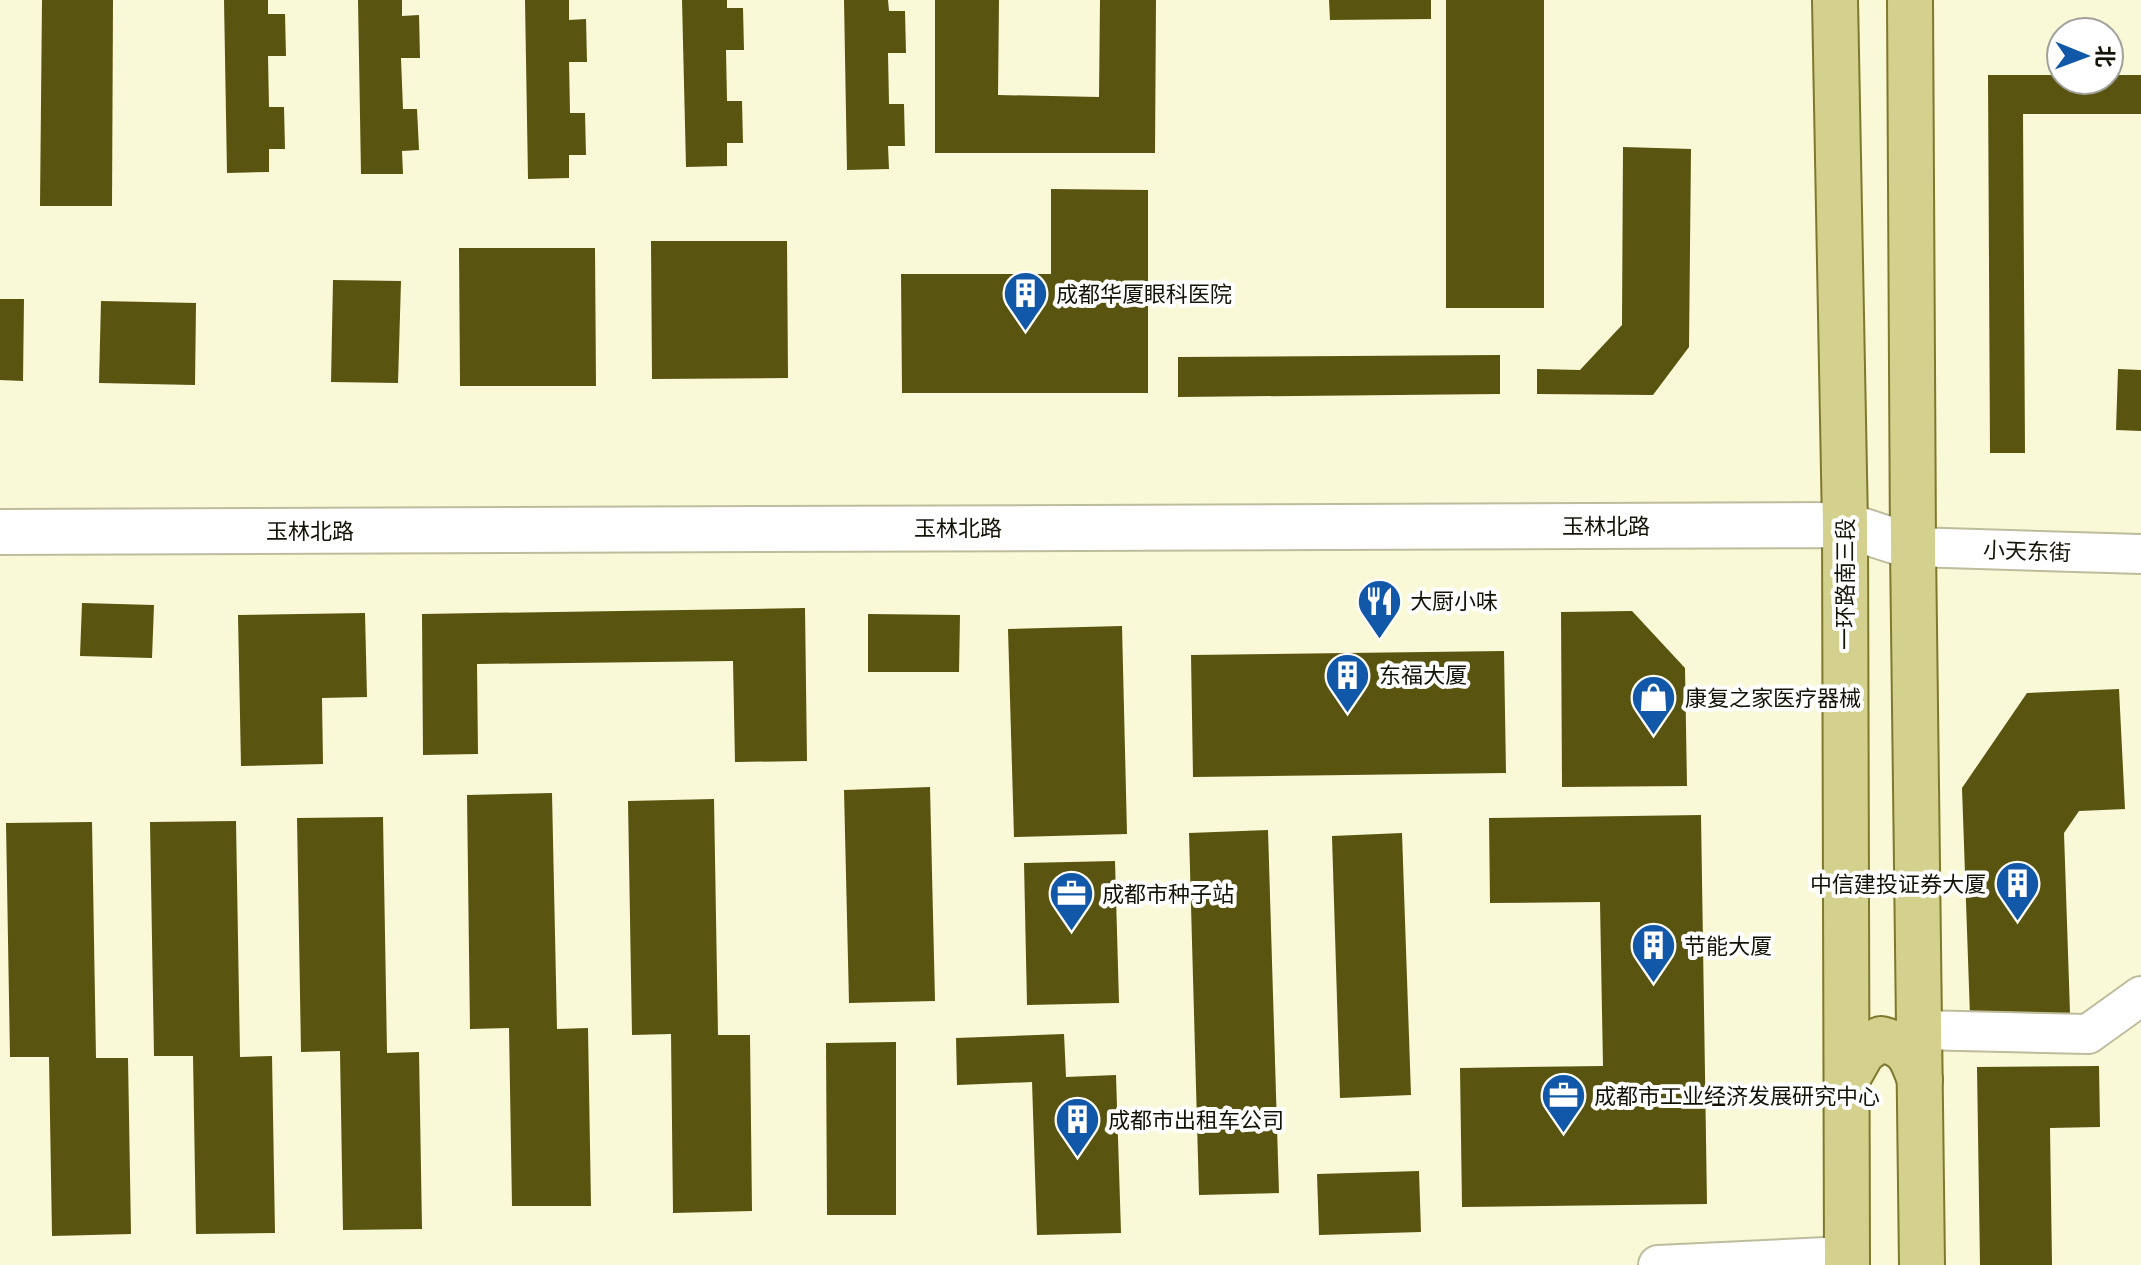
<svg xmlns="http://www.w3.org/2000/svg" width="2141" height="1265" viewBox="0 0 2141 1265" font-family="'Work Sans','Noto Sans SC',sans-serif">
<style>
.building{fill:#59540f}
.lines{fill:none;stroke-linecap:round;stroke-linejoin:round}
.minor-casing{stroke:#bdbc9c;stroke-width:42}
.secondary-casing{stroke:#bdbc9c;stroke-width:48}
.primary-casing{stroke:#7f792e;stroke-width:48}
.minor{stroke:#fff;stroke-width:38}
.secondary{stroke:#fff;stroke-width:44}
.primary{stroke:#d4d08e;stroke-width:44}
.labels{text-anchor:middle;stroke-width:8;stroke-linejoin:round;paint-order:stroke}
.poi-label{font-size:22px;fill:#141308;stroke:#fff;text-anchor:start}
.street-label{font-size:22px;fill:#141308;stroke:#fff}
</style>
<rect width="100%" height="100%" fill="#faf9d7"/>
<g class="building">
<path d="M 42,0 L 113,0 L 112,206 L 40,206 Z"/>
<path d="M 224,0 L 268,0 L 268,14 L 285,14 L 286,56 L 268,56 L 269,107 L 284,107 L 285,149 L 269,149 L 269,172 L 227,173 Z"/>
<path d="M 358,0 L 402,0 L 402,16 L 419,15 L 420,58 L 401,58 L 403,109 L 417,109 L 419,150 L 402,151 L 403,174 L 361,174 Z"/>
<path d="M 525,0 L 569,0 L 569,20 L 586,19 L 587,62 L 569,62 L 570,113 L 585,113 L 586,155 L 569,155 L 569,178 L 528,179 Z"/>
<path d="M 682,0 L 727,0 L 727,8 L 743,8 L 744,50 L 726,50 L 727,101 L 742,101 L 743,143 L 727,143 L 727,166 L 686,167 Z"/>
<path d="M 844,0 L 888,0 L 889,11 L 905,11 L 906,53 L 888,53 L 889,104 L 904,104 L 905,146 L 888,146 L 889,169 L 847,170 Z"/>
<path d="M 935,0 L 999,0 L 998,95 L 1099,97 L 1100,0 L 1156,0 L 1155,153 L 935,153 Z"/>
<path d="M 1329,0 L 1431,0 L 1431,19 L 1330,20 Z"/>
<rect x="1446" y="0" width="98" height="308"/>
<path d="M 1988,75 L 2061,75 L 2061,80 L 2109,80 L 2109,75 L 2141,75 L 2141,114 L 2023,114 L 2025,453 L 1990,453 Z"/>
<path d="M 1623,147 L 1691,149 L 1689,347 L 1653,395 L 1537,394 L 1537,369 L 1580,370 L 1622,325 Z"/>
<path d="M 1051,189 L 1148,190 L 1148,393 L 902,393 L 901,274 L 1051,274 Z"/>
<path d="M 651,241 L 787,241 L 788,378 L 652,379 Z"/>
<path d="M 459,248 L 595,248 L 596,386 L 460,386 Z"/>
<path d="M 333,280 L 401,281 L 398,383 L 331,382 Z"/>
<path d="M 0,299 L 24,299 L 23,381 L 0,380 Z"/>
<path d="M 101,301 L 196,303 L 195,385 L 99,383 Z"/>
<path d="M 1500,355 L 1500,394 L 1178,397 L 1178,357 Z"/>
<path d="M 2118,369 L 2141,370 L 2141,431 L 2116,430 Z"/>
<path d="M 82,603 L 154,605 L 152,658 L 80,656 Z"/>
<path d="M 805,608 L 807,761 L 735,762 L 733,661 L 477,664 L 478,754 L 423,755 L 422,614 Z"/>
<path d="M 1632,611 L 1685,668 L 1687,786 L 1562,787 L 1561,612 Z"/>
<path d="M 365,613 L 367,697 L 322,698 L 323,764 L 241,766 L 238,615 Z"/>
<path d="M 868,614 L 960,615 L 959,672 L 868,672 Z"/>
<path d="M 1122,626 L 1127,834 L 1014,837 L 1008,629 Z"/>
<path d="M 1504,651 L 1506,773 L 1193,777 L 1191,655 Z"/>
<path d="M 2119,689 L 2125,809 L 2079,811 L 2064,833 L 2070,1013 L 1970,1016 L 1962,788 L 2027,693 Z"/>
<path d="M 930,787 L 935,1001 L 849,1003 L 844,790 Z"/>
<path d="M 552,793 L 557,1029 L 588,1028 L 591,1206 L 512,1206 L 509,1028 L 470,1029 L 467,795 Z"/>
<path d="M 714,799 L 718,1035 L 750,1035 L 752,1211 L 673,1213 L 671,1034 L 632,1035 L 628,801 Z"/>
<path d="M 1701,815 L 1707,1204 L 1462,1207 L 1460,1068 L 1603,1066 L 1600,902 L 1490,903 L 1489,818 Z"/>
<path d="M 383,817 L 387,1053 L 419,1052 L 422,1229 L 343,1230 L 340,1051 L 301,1052 L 297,818 Z"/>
<path d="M 236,821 L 240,1057 L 272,1056 L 275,1233 L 196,1234 L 193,1056 L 154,1056 L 150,822 Z"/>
<path d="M 92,822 L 96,1058 L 128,1058 L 131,1234 L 52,1236 L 49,1057 L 10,1057 L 6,823 Z"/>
<path d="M 1268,830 L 1279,1193 L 1199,1195 L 1189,833 Z"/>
<path d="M 1402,833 L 1411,1095 L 1340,1098 L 1332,836 Z"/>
<path d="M 1115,861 L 1119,1003 L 1027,1005 L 1024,863 Z"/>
<path d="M 1064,1034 L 1066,1077 L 1116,1075 L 1121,1233 L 1037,1235 L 1032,1082 L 957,1085 L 956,1038 Z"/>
<path d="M 896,1042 L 896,1215 L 827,1215 L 826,1043 Z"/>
<path d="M 2099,1066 L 2100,1127 L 2050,1128 L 2052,1265 L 1980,1265 L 1977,1067 Z"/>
<path d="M 1419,1171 L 1421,1232 L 1319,1235 L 1317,1174 Z"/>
</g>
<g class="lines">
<defs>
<g id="minor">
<path d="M 1913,547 L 2141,554"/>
<path d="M 1919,1030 L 2088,1034 L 2141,996"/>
<path d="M 1658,1265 L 1847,1256"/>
</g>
<path id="secondary" d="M 0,532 L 1845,525 L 1913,547"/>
<g id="primary">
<path d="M 1835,0 L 1845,525 L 1847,1265"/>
<path d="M 1910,0 L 1913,547 L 1922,1265"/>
<path d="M 1847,1079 L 1863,1051 L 1881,1039 C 1908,1046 1911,1055 1920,1080"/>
</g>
</defs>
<use href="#minor" class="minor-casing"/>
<use href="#secondary" class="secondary-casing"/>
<use href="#primary" class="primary-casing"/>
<use href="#minor" class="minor"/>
<use href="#secondary" class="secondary"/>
<use href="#primary" class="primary"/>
</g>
<defs>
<symbol id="building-pin" viewBox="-11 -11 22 30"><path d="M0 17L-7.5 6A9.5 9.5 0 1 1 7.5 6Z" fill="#1158a8" stroke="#fff"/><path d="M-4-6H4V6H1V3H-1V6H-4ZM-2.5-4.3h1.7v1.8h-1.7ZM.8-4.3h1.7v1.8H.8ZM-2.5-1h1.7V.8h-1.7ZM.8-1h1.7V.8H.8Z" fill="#fff"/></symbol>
<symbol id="restaurant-pin" viewBox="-11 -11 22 30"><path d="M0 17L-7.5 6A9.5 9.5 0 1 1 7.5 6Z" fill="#1158a8" stroke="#fff"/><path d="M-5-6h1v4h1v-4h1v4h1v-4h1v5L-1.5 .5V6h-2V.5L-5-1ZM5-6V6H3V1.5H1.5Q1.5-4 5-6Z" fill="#fff"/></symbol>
<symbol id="shop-pin" viewBox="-11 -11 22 30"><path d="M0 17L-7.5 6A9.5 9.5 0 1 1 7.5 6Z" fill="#1158a8" stroke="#fff"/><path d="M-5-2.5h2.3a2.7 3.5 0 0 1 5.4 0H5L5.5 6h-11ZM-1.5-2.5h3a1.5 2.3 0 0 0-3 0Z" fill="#fff"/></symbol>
<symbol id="office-pin" viewBox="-11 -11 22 30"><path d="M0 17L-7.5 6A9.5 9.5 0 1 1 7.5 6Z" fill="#1158a8" stroke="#fff"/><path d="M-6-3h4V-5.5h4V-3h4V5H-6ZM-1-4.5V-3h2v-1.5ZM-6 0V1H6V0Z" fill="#fff"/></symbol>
</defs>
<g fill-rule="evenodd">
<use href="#building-pin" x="1000" y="268" width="51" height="69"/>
<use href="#restaurant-pin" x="1354" y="576" width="51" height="69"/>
<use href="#building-pin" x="1322" y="650" width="51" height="69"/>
<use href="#shop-pin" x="1628" y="672" width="51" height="69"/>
<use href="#building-pin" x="1992" y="858" width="51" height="69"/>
<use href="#office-pin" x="1046" y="868" width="51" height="69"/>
<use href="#building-pin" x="1628" y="920" width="51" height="69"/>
<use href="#office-pin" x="1538" y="1070" width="51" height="69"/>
<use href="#building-pin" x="1052" y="1094" width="51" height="69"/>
</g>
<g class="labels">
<g class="poi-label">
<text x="1056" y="302">成都华厦眼科医院</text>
<text x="1410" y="609">大厨小味</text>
<text x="1379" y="683">东福大厦</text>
<text x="1685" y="706">康复之家医疗器械</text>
<text x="1986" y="892" text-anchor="end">中信建投证券大厦</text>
<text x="1102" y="902">成都市种子站</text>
<text x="1684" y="954">节能大厦</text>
<text x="1594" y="1104">成都市工业经济发展研究中心</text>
<text x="1108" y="1128">成都市出租车公司</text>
</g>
<g class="street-label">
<text x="1606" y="534">玉林北路</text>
<text x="958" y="536">玉林北路</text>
<text x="310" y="539">玉林北路</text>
<text transform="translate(2027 551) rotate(2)" y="8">小天东街</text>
<text transform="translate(1845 584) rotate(-90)" y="8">一环路南三段</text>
</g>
</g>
<g transform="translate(2085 56) rotate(91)"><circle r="38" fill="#ffffff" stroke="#a1a19c" stroke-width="2"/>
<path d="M0-6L14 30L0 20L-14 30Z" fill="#1158a8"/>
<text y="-12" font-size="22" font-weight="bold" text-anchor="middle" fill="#141308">北</text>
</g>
</svg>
